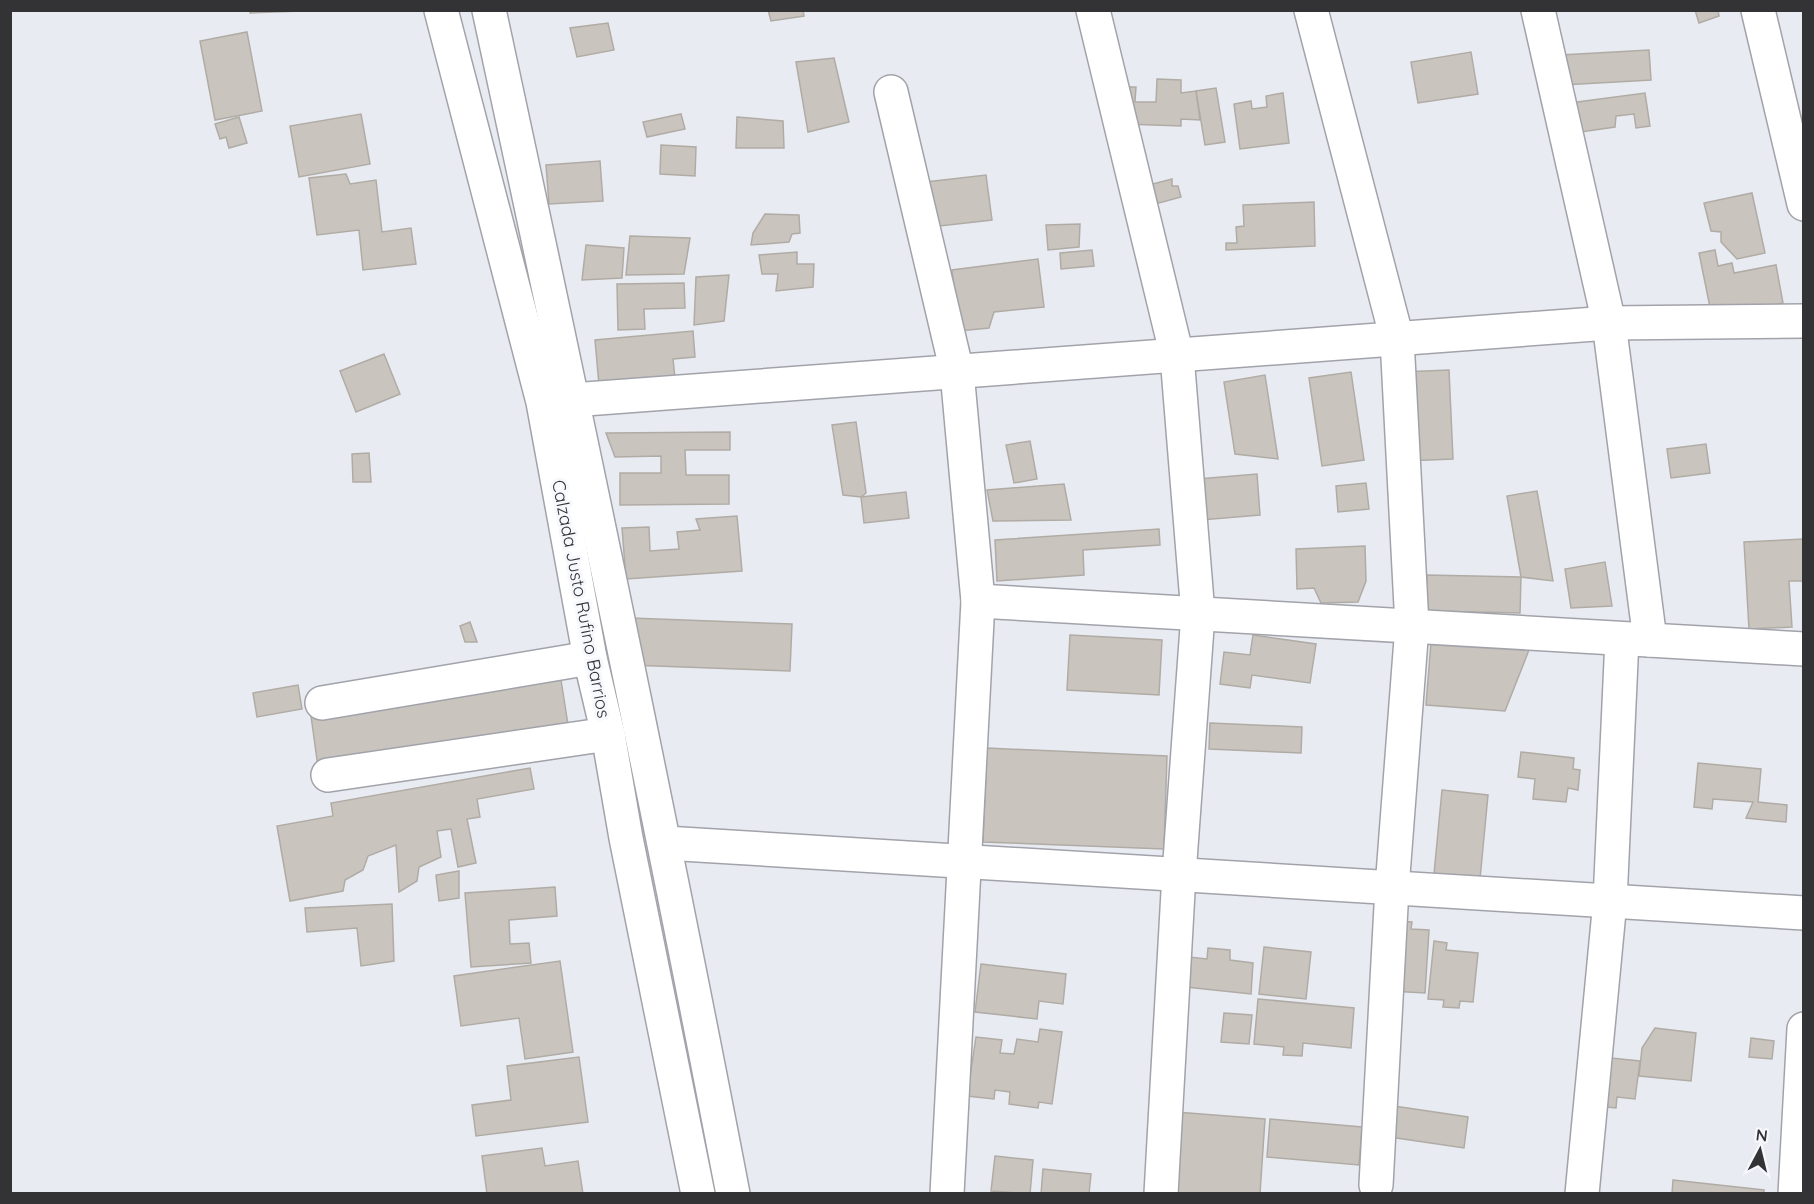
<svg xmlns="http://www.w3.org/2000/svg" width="1814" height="1204" viewBox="0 0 1814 1204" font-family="Quicksand,sans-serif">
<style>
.building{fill:#c9c4be;stroke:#b0aca5;stroke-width:1.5}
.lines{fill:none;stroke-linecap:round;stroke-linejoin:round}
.minor-casing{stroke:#a2a3aa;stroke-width:36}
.tertiary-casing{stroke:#a2a3aa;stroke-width:36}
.minor{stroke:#fff;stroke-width:33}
.tertiary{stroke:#fff;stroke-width:33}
.labels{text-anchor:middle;stroke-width:6;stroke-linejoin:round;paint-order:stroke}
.street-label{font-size:18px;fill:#333336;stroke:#f7f8fe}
</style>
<rect width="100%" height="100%" fill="#e9ebf2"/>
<g class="building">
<path d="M 250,10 L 301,10 L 301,11 L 250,13 Z"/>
<path d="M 768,10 L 803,10 L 804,16 L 771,21 Z"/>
<path d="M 1695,10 L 1718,10 L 1719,16 L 1699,23 Z"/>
<path d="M 608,23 L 614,50 L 577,57 L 570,28 Z"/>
<path d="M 247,32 L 262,111 L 215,120 L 200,41 Z"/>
<path d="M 1649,50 L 1651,80 L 1563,85 L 1561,55 Z"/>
<path d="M 1471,52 L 1478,94 L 1418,103 L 1411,62 Z"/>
<path d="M 834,58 L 849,122 L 808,132 L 796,62 Z"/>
<path d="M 1157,79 L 1181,80 L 1181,93 L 1196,91 L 1200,120 L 1181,119 L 1181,126 L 1125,124 L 1126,87 L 1136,87 L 1135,102 L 1156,102 Z"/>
<path d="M 1216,88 L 1225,142 L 1205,145 L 1196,91 Z"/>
<path d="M 1283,93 L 1289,143 L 1240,149 L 1234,104 L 1251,101 L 1252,109 L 1267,107 L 1266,96 Z"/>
<path d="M 1645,93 L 1650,126 L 1636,128 L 1634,114 L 1616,116 L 1615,127 L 1574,133 L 1570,103 Z"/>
<path d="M 361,114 L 370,164 L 299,177 L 290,126 Z"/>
<path d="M 681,114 L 685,129 L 647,137 L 643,122 Z"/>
<path d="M 239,117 L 247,143 L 229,148 L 226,137 L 220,139 L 215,124 Z"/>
<path d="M 737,117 L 783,121 L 784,148 L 736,148 Z"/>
<path d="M 661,145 L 696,147 L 695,176 L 660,174 Z"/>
<path d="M 600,161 L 603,201 L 549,204 L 546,165 Z"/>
<path d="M 346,174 L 350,184 L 376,180 L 382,232 L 411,228 L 416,264 L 363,270 L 359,230 L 317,235 L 309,178 Z"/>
<path d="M 986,175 L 992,220 L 931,227 L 926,182 Z"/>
<path d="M 1172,179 L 1172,186 L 1178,186 L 1181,197 L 1159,203 L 1141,187 Z"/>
<path d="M 1752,193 L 1765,253 L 1737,259 L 1721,242 L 1721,232 L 1711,231 L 1704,203 Z"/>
<path d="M 1314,202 L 1315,246 L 1226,250 L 1226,243 L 1237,243 L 1236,227 L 1244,226 L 1243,205 Z"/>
<path d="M 765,214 L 799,215 L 800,233 L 792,234 L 789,242 L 751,245 L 753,233 Z"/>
<path d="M 1080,224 L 1079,247 L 1048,250 L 1046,225 Z"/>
<path d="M 630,236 L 690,238 L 684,274 L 626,275 Z"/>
<path d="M 586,245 L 624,248 L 622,278 L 582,280 Z"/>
<path d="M 1092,250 L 1094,266 L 1061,269 L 1060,253 Z"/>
<path d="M 1715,250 L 1718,266 L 1732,263 L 1734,273 L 1776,265 L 1783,303 L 1712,317 L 1699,253 Z"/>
<path d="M 797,252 L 797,264 L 814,264 L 813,287 L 776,291 L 778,274 L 762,274 L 759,255 Z"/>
<path d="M 1038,259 L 1044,307 L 994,312 L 989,328 L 959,331 L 952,270 Z"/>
<path d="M 729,275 L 724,321 L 694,325 L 696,277 Z"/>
<path d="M 684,283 L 685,308 L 644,309 L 645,329 L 618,330 L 617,284 Z"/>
<path d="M 693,331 L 695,357 L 673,359 L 675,378 L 599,385 L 595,340 Z"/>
<path d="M 384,354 L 400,394 L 356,412 L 340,371 Z"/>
<path d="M 1449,370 L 1453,459 L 1405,461 L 1401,372 Z"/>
<path d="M 1351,372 L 1364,460 L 1322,466 L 1309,378 Z"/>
<path d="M 1265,375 L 1278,459 L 1235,454 L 1224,382 Z"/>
<path d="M 856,422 L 866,493 L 861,497 L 843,495 L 832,425 Z"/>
<path d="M 730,432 L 730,450 L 685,450 L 686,475 L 729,475 L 729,504 L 620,505 L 620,473 L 661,473 L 661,456 L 615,457 L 606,433 Z"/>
<path d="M 1030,441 L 1037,479 L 1014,483 L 1006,445 Z"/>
<path d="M 1706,444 L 1710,473 L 1671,478 L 1667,449 Z"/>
<path d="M 369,453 L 371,482 L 353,482 L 352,454 Z"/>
<path d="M 1257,474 L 1260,515 L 1201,520 L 1198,479 Z"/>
<path d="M 1366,483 L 1369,509 L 1338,512 L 1336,486 Z"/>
<path d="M 1064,484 L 1071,520 L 993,521 L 987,490 Z"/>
<path d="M 1537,491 L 1553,581 L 1521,577 L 1507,496 Z"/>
<path d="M 906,492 L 909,518 L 864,523 L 861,497 Z"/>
<path d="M 737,516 L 742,571 L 626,579 L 622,528 L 649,527 L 650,551 L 679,549 L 677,532 L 700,530 L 696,519 Z"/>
<path d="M 1159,529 L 1160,545 L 1083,550 L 1084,575 L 997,581 L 995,540 Z"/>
<path d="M 1804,539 L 1804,581 L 1789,581 L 1792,627 L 1749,629 L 1744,542 Z"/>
<path d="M 1365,546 L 1366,581 L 1358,602 L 1321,603 L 1314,588 L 1297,589 L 1296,549 Z"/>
<path d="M 1605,562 L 1612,606 L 1571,608 L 1565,569 Z"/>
<path d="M 1427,575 L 1521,577 L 1520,613 L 1426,611 Z"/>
<path d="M 631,618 L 792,624 L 790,671 L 629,665 Z"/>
<path d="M 470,622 L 477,642 L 465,642 L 460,626 Z"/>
<path d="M 1070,635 L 1162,640 L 1159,695 L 1067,690 Z"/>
<path d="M 1253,635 L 1316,644 L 1310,683 L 1252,675 L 1250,688 L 1220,684 L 1224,652 L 1250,655 Z"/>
<path d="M 1431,642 L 1529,650 L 1505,711 L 1426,705 Z"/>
<path d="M 561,680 L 569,731 L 318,767 L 311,716 Z"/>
<path d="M 298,685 L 302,709 L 257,717 L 253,693 Z"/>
<path d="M 1210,723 L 1302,727 L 1301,753 L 1209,749 Z"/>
<path d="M 987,748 L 1167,756 L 1164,849 L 983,842 Z"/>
<path d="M 1521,752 L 1574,758 L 1573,769 L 1580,770 L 1578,790 L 1568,788 L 1566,802 L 1533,799 L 1535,779 L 1518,777 Z"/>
<path d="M 1698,763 L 1761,769 L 1758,802 L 1787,805 L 1786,822 L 1746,818 L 1753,802 L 1713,799 L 1712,809 L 1694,807 Z"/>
<path d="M 530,768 L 534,789 L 477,799 L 480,817 L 467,819 L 476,863 L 458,867 L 451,829 L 437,831 L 441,857 L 419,867 L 417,881 L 399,892 L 396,845 L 368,856 L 363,870 L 345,880 L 343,891 L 290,901 L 277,826 L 333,816 L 331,803 Z"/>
<path d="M 1442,790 L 1488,795 L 1480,879 L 1434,874 Z"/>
<path d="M 459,871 L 459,898 L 439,901 L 436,875 Z"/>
<path d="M 555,887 L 557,916 L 509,920 L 510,944 L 529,943 L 531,963 L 471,967 L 465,893 Z"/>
<path d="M 392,904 L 394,961 L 361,966 L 357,928 L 307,932 L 305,908 Z"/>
<path d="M 1395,921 L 1412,922 L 1411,929 L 1429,930 L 1425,993 L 1390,991 Z"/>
<path d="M 1434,941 L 1447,943 L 1446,950 L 1478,953 L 1473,1002 L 1460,1001 L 1459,1008 L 1443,1007 L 1444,1000 L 1428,999 Z"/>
<path d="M 1264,947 L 1311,952 L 1306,999 L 1259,994 Z"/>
<path d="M 1208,948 L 1230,950 L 1230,960 L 1253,963 L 1251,994 L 1186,987 L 1189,957 L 1207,959 Z"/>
<path d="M 560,961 L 573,1052 L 525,1059 L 519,1018 L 461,1026 L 454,976 Z"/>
<path d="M 981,964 L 1066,974 L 1063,1004 L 1039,1001 L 1037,1019 L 975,1012 Z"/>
<path d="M 1258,999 L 1354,1008 L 1351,1048 L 1303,1043 L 1302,1056 L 1283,1055 L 1284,1047 L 1254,1044 Z"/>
<path d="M 1224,1013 L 1252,1015 L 1249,1044 L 1221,1042 Z"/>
<path d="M 1655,1028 L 1696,1033 L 1691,1081 L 1639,1076 L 1642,1048 Z"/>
<path d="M 1040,1029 L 1062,1032 L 1052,1104 L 1039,1102 L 1038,1108 L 1009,1104 L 1010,1092 L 995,1090 L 994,1099 L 967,1096 L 976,1037 L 1002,1040 L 1000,1053 L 1014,1054 L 1017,1039 L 1038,1042 Z"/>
<path d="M 1751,1038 L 1774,1041 L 1772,1059 L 1749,1057 Z"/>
<path d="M 579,1057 L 588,1122 L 476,1136 L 472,1105 L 511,1100 L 507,1066 Z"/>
<path d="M 1601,1057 L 1640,1061 L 1635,1099 L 1617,1097 L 1616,1108 L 1595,1106 Z"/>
<path d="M 1394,1106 L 1468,1117 L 1464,1148 L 1390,1137 Z"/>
<path d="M 1176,1112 L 1265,1119 L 1260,1194 L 1171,1194 Z"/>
<path d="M 1270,1119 L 1362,1127 L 1359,1165 L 1267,1157 Z"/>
<path d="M 542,1148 L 545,1166 L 578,1161 L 583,1194 L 487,1194 L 482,1156 Z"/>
<path d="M 995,1156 L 1033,1160 L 1030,1194 L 991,1191 Z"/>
<path d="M 1043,1169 L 1091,1174 L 1089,1194 L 1041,1194 Z"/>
<path d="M 1673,1180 L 1764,1190 L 1764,1194 L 1672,1194 Z"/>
</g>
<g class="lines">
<defs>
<g id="minor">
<path d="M 1093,10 L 1177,356 L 1198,614 L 1179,874 L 1161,1194"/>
<path d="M 1311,10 L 1397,339 L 1412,626 L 1392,888 L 1376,1185"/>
<path d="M 1538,10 L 1609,323 L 1650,640"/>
<path d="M 1758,10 L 1804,204"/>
<path d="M 891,92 L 957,372 L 978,601 L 947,1194"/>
<path d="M 545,402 L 1609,323 L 1804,321"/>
<path d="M 978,601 L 1804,649"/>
<path d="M 322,703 L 590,658"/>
<path d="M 328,775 L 608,734"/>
<path d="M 665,843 L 1804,913"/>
<path d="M 1582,1194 L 1610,901 L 1622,639"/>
<path d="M 1795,1194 L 1804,1029"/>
</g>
<g id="tertiary">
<path d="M 441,10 L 543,402 L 590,658 L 608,734 L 626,838 L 698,1194"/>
<path d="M 489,10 C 574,404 657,798 733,1194"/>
</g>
</defs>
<use href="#minor" class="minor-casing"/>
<use href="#tertiary" class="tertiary-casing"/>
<use href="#minor" class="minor"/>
<use href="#tertiary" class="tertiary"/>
</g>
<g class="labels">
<g class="street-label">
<text transform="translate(581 599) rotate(79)" y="6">Calzada Justo Rufino Barrios</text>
</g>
</g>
<rect width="1814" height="1204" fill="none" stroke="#333336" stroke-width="24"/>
<g transform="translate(1760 1150) rotate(7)" stroke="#f7f8fe" stroke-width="4.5" paint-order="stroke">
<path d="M0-4.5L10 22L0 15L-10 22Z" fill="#333336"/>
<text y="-9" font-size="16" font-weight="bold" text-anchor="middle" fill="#333336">N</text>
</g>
</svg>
